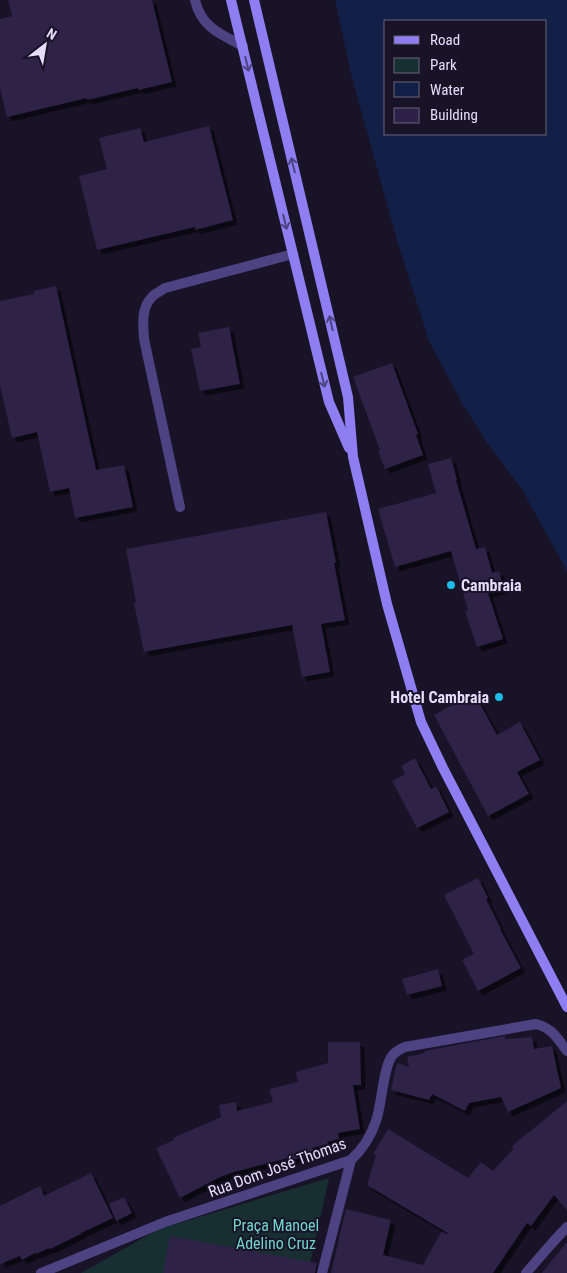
<svg xmlns="http://www.w3.org/2000/svg" width="567" height="1273" viewBox="0 0 567 1273" font-family="'Roboto Condensed',sans-serif">
<style>
.green{fill:#172f31}
.water{fill:#122047;fill-rule:evenodd}
.building{fill:#2d2147;filter:url(#shadow)}
.lines{fill:none;stroke-linecap:round;stroke-linejoin:round}
.lane{stroke:#4d4382;stroke-width:10}
.street{stroke:#4d4382;stroke-width:10}
.secondary{stroke:#8f7ef2;stroke-width:10}
.oneway{stroke:#4e4383}
.poi-dot{fill:#1cbce9;stroke:#191328;stroke-width:2}
.labels{text-anchor:middle;stroke-width:4;stroke-linejoin:round;paint-order:stroke}
.poi-label{font-size:16px;font-weight:bold;fill:#e4ddfc;stroke:#191328;text-anchor:start}
.street-label{font-size:16px;fill:#e4ddfc;stroke:#191328}
.park-label{font-size:16px;fill:#6fd6c9;stroke:#191328}
</style>
<defs>
<filter id="shadow"><feDropShadow dx="4.5" dy="4.5" stdDeviation="0" flood-color="#0009"/></filter>
</defs>
<rect width="100%" height="100%" fill="#191328"/>
<path class="green" d="M 329,1178 L 308,1273 L 81,1273 L 159,1229 Z"/>
<path class="water" d="M 335,0 L 567,0 L 567,571 L 523,491 L 488,444 L 463,405 L 429,341 L 397,240 L 352,78 ZM 386,21 L 546,21 L 546,134 L 386,134 Z"/>
<g class="building">
<path d="M 8,0 L 152,0 L 172,82 L 138,90 L 138,88 L 87,100 L 87,98 L 7,117 L 0,88 L 0,19 L 12,16 Z"/>
<path d="M 209,126 L 233,220 L 195,230 L 195,227 L 97,250 L 79,176 L 107,169 L 99,138 L 140,128 L 144,142 Z"/>
<path d="M 56,286 L 96,470 L 124,465 L 133,507 L 75,518 L 69,488 L 50,492 L 37,432 L 12,438 L 0,385 L 0,301 L 34,294 L 34,291 Z"/>
<path d="M 229,327 L 240,384 L 200,391 L 191,349 L 201,347 L 198,333 Z"/>
<path d="M 392,363 L 418,434 L 416,435 L 423,455 L 385,469 L 378,451 L 380,450 L 353,377 Z"/>
<path d="M 451,458 L 457,480 L 456,480 L 476,549 L 485,547 L 492,573 L 499,571 L 504,589 L 488,593 L 503,639 L 477,647 L 465,611 L 468,610 L 451,551 L 395,567 L 378,509 L 436,493 L 428,464 Z"/>
<path d="M 326,512 L 336,563 L 334,563 L 345,620 L 321,624 L 330,672 L 302,677 L 292,625 L 144,652 L 134,603 L 136,602 L 126,549 Z"/>
<path d="M 474,693 L 497,735 L 520,722 L 540,760 L 517,772 L 529,794 L 488,816 L 434,715 Z"/>
<path d="M 415,758 L 431,789 L 436,786 L 449,812 L 417,828 L 392,781 L 405,774 L 401,766 Z"/>
<path d="M 478,878 L 488,898 L 486,899 L 501,929 L 500,929 L 521,968 L 478,991 L 462,960 L 474,954 L 444,895 Z"/>
<path d="M 438,969 L 442,986 L 407,995 L 402,979 Z"/>
<path d="M 505,1036 L 505,1039 L 532,1037 L 534,1049 L 552,1046 L 561,1088 L 508,1112 L 501,1097 L 469,1103 L 465,1111 L 432,1094 L 429,1100 L 391,1090 L 397,1063 L 409,1067 L 407,1057 L 425,1053 L 424,1051 Z"/>
<path d="M 328,1042 L 360,1042 L 361,1085 L 353,1085 L 360,1129 L 338,1133 L 339,1139 L 327,1142 L 328,1144 L 312,1148 L 314,1154 L 289,1161 L 288,1158 L 234,1172 L 220,1177 L 180,1198 L 156,1148 L 174,1140 L 173,1138 L 221,1117 L 219,1105 L 236,1102 L 237,1111 L 273,1102 L 269,1089 L 298,1082 L 296,1072 L 328,1063 Z"/>
<path d="M 567,1101 L 567,1210 L 554,1195 L 531,1226 L 527,1223 L 493,1273 L 331,1273 L 346,1209 L 391,1220 L 383,1255 L 423,1265 L 441,1232 L 451,1235 L 367,1185 L 376,1155 L 373,1154 L 388,1129 L 468,1178 L 481,1162 L 493,1171 L 514,1148 L 512,1146 Z"/>
<path d="M 91,1173 L 113,1218 L 81,1233 L 81,1234 L 50,1249 L 49,1248 L 36,1254 L 35,1253 L 22,1260 L 20,1256 L 0,1264 L 0,1206 L 40,1186 L 44,1196 Z"/>
<path d="M 124,1197 L 132,1213 L 116,1221 L 109,1204 Z"/>
<path d="M 170,1236 L 317,1263 L 315,1273 L 163,1273 Z"/>
<path d="M 567,1242 L 567,1273 L 542,1273 Z"/>
</g>
<g class="lines">
<g class="lane">
<path d="M 195,0 C 201,27 220,34 243,46"/>
<path d="M 180,507 L 144,339 C 143,324 141,308 152,297 C 155,293 161,291 165,288 L 293,254"/>
</g>
<g class="street">
<path d="M 41,1273 L 165,1222 L 351,1160 C 363,1149 371,1136 376,1121 C 382,1104 383,1068 392,1056 C 396,1051 400,1049 405,1047 L 536,1024 C 552,1028 557,1038 567,1051"/>
<path d="M 322,1273 L 351,1160"/>
<path d="M 526,1273 L 553,1242 L 567,1227"/>
</g>
<g class="secondary">
<path d="M 231,0 L 329,402 L 349,448"/>
<path d="M 254,0 L 348,397 L 353,457 L 387,604 L 421,722 L 443,768 L 567,1007"/>
</g>
</g>
<defs><path id="oneway-shaft" d="M-6 0H5M1.5-3L5.5 0L1.5 3" fill="none" stroke-width="1.6" stroke-linecap="round" stroke-linejoin="round" transform="scale(1.25)"/></defs>
<g class="oneway">
<use href="#oneway-shaft" transform="translate(247 64) rotate(76)"/>
<use href="#oneway-shaft" transform="translate(293 165) rotate(-104)"/>
<use href="#oneway-shaft" transform="translate(285 222) rotate(76)"/>
<use href="#oneway-shaft" transform="translate(331 323) rotate(-103)"/>
<use href="#oneway-shaft" transform="translate(323 380) rotate(76)"/>
</g>
<g class="poi-dot">
<circle cx="451" cy="585" r="5"/>
<circle cx="499" cy="697" r="5"/>
</g>
<g class="labels">
<g class="poi-label">
<text x="461" y="591">Cambraia</text>
<text x="489" y="703" text-anchor="end">Hotel Cambraia</text>
</g>
<g class="street-label">
<text transform="translate(277 1167) rotate(-20)" y="6">Rua Dom José Thomas</text>
</g>
<g class="park-label">
<text x="276" y="1231">Praça Manoel<tspan x="276" dy="18">Adelino Cruz</tspan></text>
</g>
</g>
<rect x="384" y="20" width="162" height="115" fill="#191328" stroke="#6a647d"/>
<rect x="394" y="36" width="25" height="8" fill="#8f7ef2" stroke="#6a647d"/>
<text x="430" y="45" font-size="15" fill="#e4ddfc">Road</text>
<rect x="394" y="58" width="25" height="15" fill="#172f31" stroke="#6a647d"/>
<text x="430" y="70" font-size="15" fill="#e4ddfc">Park</text>
<rect x="394" y="82" width="25" height="15" fill="#122047" stroke="#6a647d"/>
<text x="430" y="95" font-size="15" fill="#e4ddfc">Water</text>
<rect x="394" y="108" width="25" height="15" fill="#2d2147" stroke="#6a647d"/>
<text x="430" y="120" font-size="15" fill="#e4ddfc">Building</text>
<g transform="translate(45 45) rotate(31)" stroke="#191328" stroke-width="4" paint-order="stroke">
<path d="M0-4L9 19L0 12L-9 19Z" fill="#e4ddfc"/>
<text y="-8" font-size="14" font-weight="bold" text-anchor="middle" fill="#e4ddfc">N</text>
</g>
</svg>
